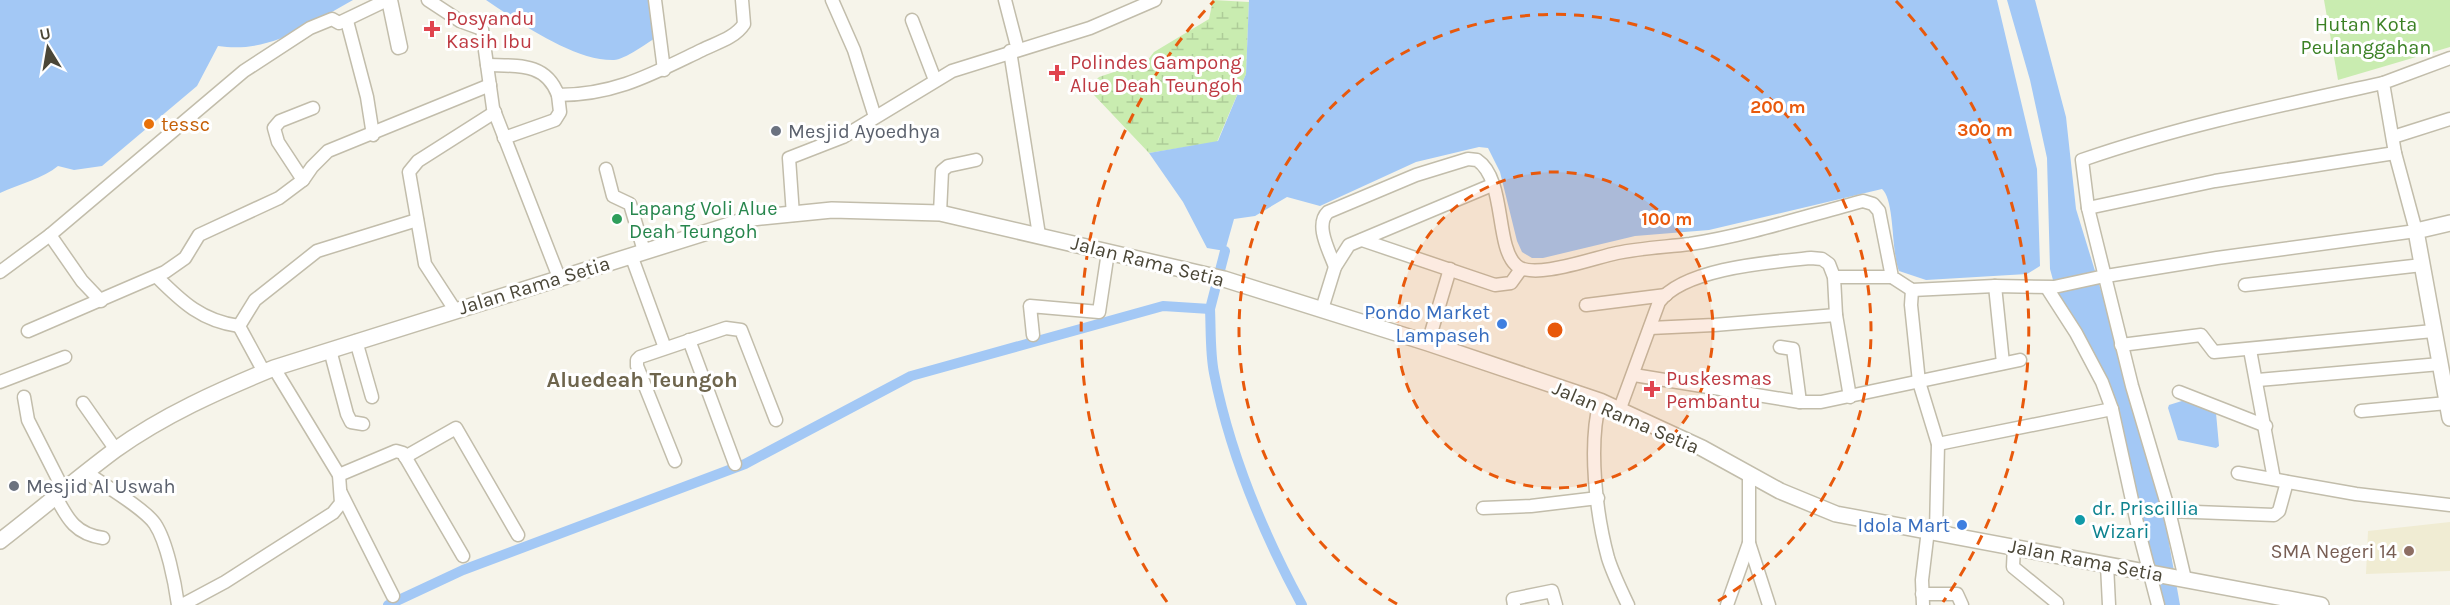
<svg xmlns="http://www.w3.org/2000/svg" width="2450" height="605" viewBox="0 0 2450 605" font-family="Karla,sans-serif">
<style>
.education{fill:#f0ecd3}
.wetland{fill:url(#wetland-marsh)}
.park{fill:#c9ecb0}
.water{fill:#a3c8f5}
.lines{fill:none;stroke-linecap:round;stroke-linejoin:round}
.canal{stroke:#a3c8f5;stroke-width:10}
.minor-casing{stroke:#c2bdab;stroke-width:15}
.tertiary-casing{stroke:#c2bdab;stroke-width:18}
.minor{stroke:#fff;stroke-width:12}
.tertiary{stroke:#fff;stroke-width:15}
.ring{fill:none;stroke:#e8590c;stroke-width:3;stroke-dasharray:10 8}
.health-dot{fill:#e0444e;stroke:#fff;stroke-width:2}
.food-dot{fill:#e8710a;stroke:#fff;stroke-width:2}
.worship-dot{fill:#6b7280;stroke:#fff;stroke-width:2}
.leisure-dot{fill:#2e9e5b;stroke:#fff;stroke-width:2}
.shop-dot{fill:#3f7fe0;stroke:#fff;stroke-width:2}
.culture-dot{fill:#0f9aa8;stroke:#fff;stroke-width:2}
.education-dot{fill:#8d6e63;stroke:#fff;stroke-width:2}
.labels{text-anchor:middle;stroke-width:6;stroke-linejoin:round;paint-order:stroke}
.health-label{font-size:20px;fill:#be3a42;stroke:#fff;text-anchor:start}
.park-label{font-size:20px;fill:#3b8125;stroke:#fff}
.food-label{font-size:20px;fill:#c56008;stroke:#fff;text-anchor:start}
.worship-label{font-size:20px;fill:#5b616d;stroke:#fff;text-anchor:start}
.leisure-label{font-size:20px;fill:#27864d;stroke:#fff;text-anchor:start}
.street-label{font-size:20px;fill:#4a4637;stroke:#fff}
.shop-label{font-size:20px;fill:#366cbe;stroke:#fff;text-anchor:end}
.culture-label{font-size:20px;fill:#0d838f;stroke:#fff;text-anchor:start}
.education-label{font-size:20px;fill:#785e54;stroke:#fff;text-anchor:end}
.quarter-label{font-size:22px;font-weight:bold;fill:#6e654d;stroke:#fff}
.centre{fill:#e8590c;stroke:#fff;stroke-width:3}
.ring-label{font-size:18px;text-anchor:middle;font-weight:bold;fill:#e8590c;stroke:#fff;stroke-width:6;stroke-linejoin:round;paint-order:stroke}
</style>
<defs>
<pattern id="wetland-marsh" width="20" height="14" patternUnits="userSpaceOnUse" patternTransform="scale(1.5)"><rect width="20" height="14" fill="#c9ecb0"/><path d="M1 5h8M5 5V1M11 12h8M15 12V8" fill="none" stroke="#aecc98"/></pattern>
</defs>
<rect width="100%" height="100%" fill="#f6f4ea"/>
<path class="education" d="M 2450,522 L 2450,571 L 2366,574 L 2368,531 Z"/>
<path class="wetland" d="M 1213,0 L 1249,2 L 1246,74 L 1217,142 L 1149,153 L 1094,95 L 1090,86 L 1099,77 L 1147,61 L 1154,52 L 1209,19 Z"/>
<path class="park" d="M 2324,0 L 2450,0 L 2450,47 L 2338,80 Z"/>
<g class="water">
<path d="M 0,0 L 353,0 C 309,24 271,54 218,46 L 197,86 L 102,166 L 74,170 L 58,166 C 44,178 19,184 0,193 Z"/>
<path d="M 486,0 L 654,0 L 658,36 C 649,42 624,60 614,60 C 573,61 519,22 486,0 Z"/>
<path d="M 1249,0 L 1997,0 L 2037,169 L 2040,266 L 2027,274 L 1926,280 L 1899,271 C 1891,252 1895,200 1882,189 L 1709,230 L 1635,236 L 1543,258 L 1532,258 L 1522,252 L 1517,241 L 1500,172 L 1488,148 L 1479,147 L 1416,162 L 1320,206 L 1287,197 L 1255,216 L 1234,219 L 1225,251 L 1207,248 L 1183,202 L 1149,153 L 1218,141 L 1246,74 Z"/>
<path d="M 2007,0 L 2035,0 L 2066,117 L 2076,209 L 2130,385 L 2163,509 L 2180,605 L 2161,605 L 2112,400 L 2056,291 L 2050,269 L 2047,158 L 2030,80 Z"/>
<path d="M 2185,400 L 2216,413 L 2219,446 L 2216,448 L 2178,440 L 2168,408 L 2169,405 Z"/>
</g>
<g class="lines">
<g class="canal">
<path d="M 1210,309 C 1211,330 1210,353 1214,373 C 1230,454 1263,533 1302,605"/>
<path d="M 388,605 L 463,570 L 745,464 L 911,376 L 1163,306 L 1210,309 L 1225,251"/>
</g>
<defs>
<g id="minor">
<path d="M 388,0 L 398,48 L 401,47 L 391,0"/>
<path d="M 428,0 L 460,21 L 482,29 L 493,108 L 560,280"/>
<path d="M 655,0 L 664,70"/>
<path d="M 832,0 L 854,50 L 875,117"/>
<path d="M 1005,0 L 1018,50"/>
<path d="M 912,20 L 935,80"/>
<path d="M 347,21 L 367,97 L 373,135"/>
<path d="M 1010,51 L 1039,235"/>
<path d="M 487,65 C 517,66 546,62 558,95 C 615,95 652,74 702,50 C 716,43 735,38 744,24 L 742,0"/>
<path d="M 2393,137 L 2450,119"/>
<path d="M 504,138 L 555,120 L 560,112 L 558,95"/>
<path d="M 606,169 L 613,196 L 630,204 L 644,251"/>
<path d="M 303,180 L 278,142 L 274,128 L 280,121 L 313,108"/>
<path d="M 2088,208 L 2082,160 C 2180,126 2282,105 2383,83"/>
<path d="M 940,213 L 942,171 L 948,166 L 976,160"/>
<path d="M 793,215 L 789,158 L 843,137 L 952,71 L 1090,28 L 1155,0"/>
<path d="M 50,235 L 82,281 L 101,301"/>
<path d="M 1362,240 L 1495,285 L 1511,283 L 1521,269"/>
<path d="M 631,255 L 665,348"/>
<path d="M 1335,267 C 1330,252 1314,225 1328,212 L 1416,175 L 1468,159 L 1477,160 C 1506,179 1495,246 1516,265 C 1532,281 1596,257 1617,253 C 1641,248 1666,247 1690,244 C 1748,235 1806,216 1863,201 L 1873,204 L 1879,211 L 1892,277 L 1912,290 L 1995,286 L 2054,287 L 2100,277 L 2217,258 L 2416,231 L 2395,153 L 2383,83 L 2450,58"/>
<path d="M 0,272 L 50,235 L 244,71 L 310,28 L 332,19 L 339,23 L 387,0"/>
<path d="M 157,277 C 182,302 202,321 239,326"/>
<path d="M 1834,277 L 1892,277"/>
<path d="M 2245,285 L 2422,265"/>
<path d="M 1995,286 L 2003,363"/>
<path d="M 2047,288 L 2076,333 L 2102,382 L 2112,409 L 2139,532 L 2158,605"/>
<path d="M 1912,290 L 1911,305 L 1919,382 L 1938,444 L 1936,532"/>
<path d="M 1586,305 L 1666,295"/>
<path d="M 1322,309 L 1335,267 L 1349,245 L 1492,185"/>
<path d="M 455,310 L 425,264 L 409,172 L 418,161 L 495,112"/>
<path d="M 1650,328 L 1714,325 L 1836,315"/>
<path d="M 28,331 L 165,272 L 185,258 L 199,235 L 279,198 L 303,180 L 312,167 L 328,151 L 490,85"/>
<path d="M 1033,335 L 1030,306 L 1099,312 L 1108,252"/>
<path d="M 689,340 L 735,464"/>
<path d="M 356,341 L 372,397"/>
<path d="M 1428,343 L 1450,269"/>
<path d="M 2121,345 L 2201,335 L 2214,352 L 2433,331"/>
<path d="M 1780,347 L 1793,349 L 1800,402"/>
<path d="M 330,350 L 347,414 L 351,422 L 363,424"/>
<path d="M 2250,350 L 2274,479"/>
<path d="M 264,372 L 239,326 L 255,300 L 317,251 L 417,220"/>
<path d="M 1634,375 L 1800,402 L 1821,402 L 2020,360"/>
<path d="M 2258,380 L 2440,364"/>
<path d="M 0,382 L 65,357"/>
<path d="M 2179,392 L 2266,426"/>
<path d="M 24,397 L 28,420 L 64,491"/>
<path d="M 1600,401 C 1588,445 1596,514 1608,558 C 1613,574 1621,590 1628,605"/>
<path d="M 83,403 L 116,450"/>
<path d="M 1619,411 L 1659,302 C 1684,268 1771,262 1811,258 L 1822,259 L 1829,264 L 1834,277 L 1836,315 L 1850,397"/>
<path d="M 2361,411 L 2447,403"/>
<path d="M 1938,444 L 2112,409"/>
<path d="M 405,457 L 456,428 L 518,535"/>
<path d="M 675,461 L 637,366 L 637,360 L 640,357 L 726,328 L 741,330 L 776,420"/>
<path d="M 87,473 C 104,485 144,508 155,524 C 167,542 175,583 178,605"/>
<path d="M 2238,473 L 2356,494 L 2450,505"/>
<path d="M 339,475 L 396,451 L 403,453 L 463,556"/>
<path d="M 341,493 L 393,596"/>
<path d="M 56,497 C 68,520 76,534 103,538"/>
<path d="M 1483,508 L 1531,506 L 1598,498"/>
<path d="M 2169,511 L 2274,515 L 2279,511 L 2287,482"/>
<path d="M 1749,543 L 1769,605"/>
<path d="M 2014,546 L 2013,567 L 2057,603"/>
<path d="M 2107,565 L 2109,605"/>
<path d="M 2185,579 L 2169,511 L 2132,386 L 2088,208 L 2215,181 L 2395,153"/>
<path d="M 1922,594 L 1957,594 L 1962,605"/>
<path d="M 182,605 L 225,582 L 333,513 L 341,503 L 339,475 L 274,368"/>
<path d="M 1514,605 L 1513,599 L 1552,591 L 1556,605"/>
<path d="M 1727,605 L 1749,543 L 1749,474"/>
<path d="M 1923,605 L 1922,580 L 1928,530"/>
</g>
<g id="tertiary">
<path d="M 2450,223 L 2416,231 L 2450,418"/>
<path d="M 0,541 C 39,511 76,479 115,450 C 164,415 218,391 274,368 L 752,218 L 832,210 L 940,213 L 1224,279 L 1428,343 L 1600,401 L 1702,448 L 1780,491 L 1836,514 L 2321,605"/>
</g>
</defs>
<use href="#minor" class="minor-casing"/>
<use href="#tertiary" class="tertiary-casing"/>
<use href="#minor" class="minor"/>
<use href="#tertiary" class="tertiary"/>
</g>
<circle cx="1555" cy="330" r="158" fill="#e8590c" fill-opacity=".12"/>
<g class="ring">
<circle cx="1555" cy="330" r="158"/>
<path d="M1397 604A316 316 0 1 1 1713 604"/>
<path d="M1167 602A474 474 0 0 1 1214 1M1896 1A474 474 0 0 1 1943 602"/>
</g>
<g class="health-dot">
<path d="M429 20h6v6h6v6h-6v6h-6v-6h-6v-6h6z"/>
<path d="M1054 64h6v6h6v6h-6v6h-6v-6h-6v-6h6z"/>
<path d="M1649 380h6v6h6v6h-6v6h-6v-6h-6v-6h6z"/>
</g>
<circle class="food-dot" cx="149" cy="124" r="6"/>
<g class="worship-dot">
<circle cx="776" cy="131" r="6"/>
<circle cx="14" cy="486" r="6"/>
</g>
<circle class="leisure-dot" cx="617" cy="219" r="6"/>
<g class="shop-dot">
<circle cx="1502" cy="324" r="6"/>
<circle cx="1962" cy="525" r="6"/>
</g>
<circle class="culture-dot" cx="2080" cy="520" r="6"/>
<circle class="education-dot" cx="2409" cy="551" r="6"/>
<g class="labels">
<g class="health-label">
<text x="446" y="25">Posyandu<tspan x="446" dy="23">Kasih Ibu</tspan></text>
<text x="1070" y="69">Polindes Gampong<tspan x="1070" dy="23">Alue Deah Teungoh</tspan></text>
<text x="1666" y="385">Puskesmas<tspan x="1666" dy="23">Pembantu</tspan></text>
</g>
<g class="park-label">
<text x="2366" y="31">Hutan Kota<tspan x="2366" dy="23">Peulanggahan</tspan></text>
</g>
<g class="food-label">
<text x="161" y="131">tessc</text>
</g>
<g class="worship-label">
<text x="788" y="138">Mesjid Ayoedhya</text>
<text x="26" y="493">Mesjid Al Uswah</text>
</g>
<g class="leisure-label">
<text x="629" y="215">Lapang Voli Alue<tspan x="629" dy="23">Deah Teungoh</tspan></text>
</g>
<g class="street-label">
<text transform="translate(1148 261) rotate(14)" y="7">Jalan Rama Setia</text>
<text transform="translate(534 285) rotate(-17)" y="7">Jalan Rama Setia</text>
<text transform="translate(1626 417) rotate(23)" y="7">Jalan Rama Setia</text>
<text transform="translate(2086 560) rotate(11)" y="7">Jalan Rama Setia</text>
</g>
<g class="shop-label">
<text x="1490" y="319">Pondo Market<tspan x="1490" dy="23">Lampaseh</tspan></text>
<text x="1950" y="532">Idola Mart</text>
</g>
<g class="culture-label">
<text x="2092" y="515">dr. Priscillia<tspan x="2092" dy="23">Wizari</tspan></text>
</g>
<g class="education-label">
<text x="2397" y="558">SMA Negeri 14</text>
</g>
<g class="quarter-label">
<text x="642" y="387">Aluedeah Teungoh</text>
</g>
</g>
<circle cx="1555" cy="330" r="9" class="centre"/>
<g class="ring-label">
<text x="1778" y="113">200 m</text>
<text x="1985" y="136">300 m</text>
<text x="1667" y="225">100 m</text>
</g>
<g transform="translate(48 48) rotate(349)" stroke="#ffffff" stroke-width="4.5" paint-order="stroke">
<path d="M0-4.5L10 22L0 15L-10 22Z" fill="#4a4637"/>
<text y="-9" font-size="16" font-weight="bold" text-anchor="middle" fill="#4a4637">U</text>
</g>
</svg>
